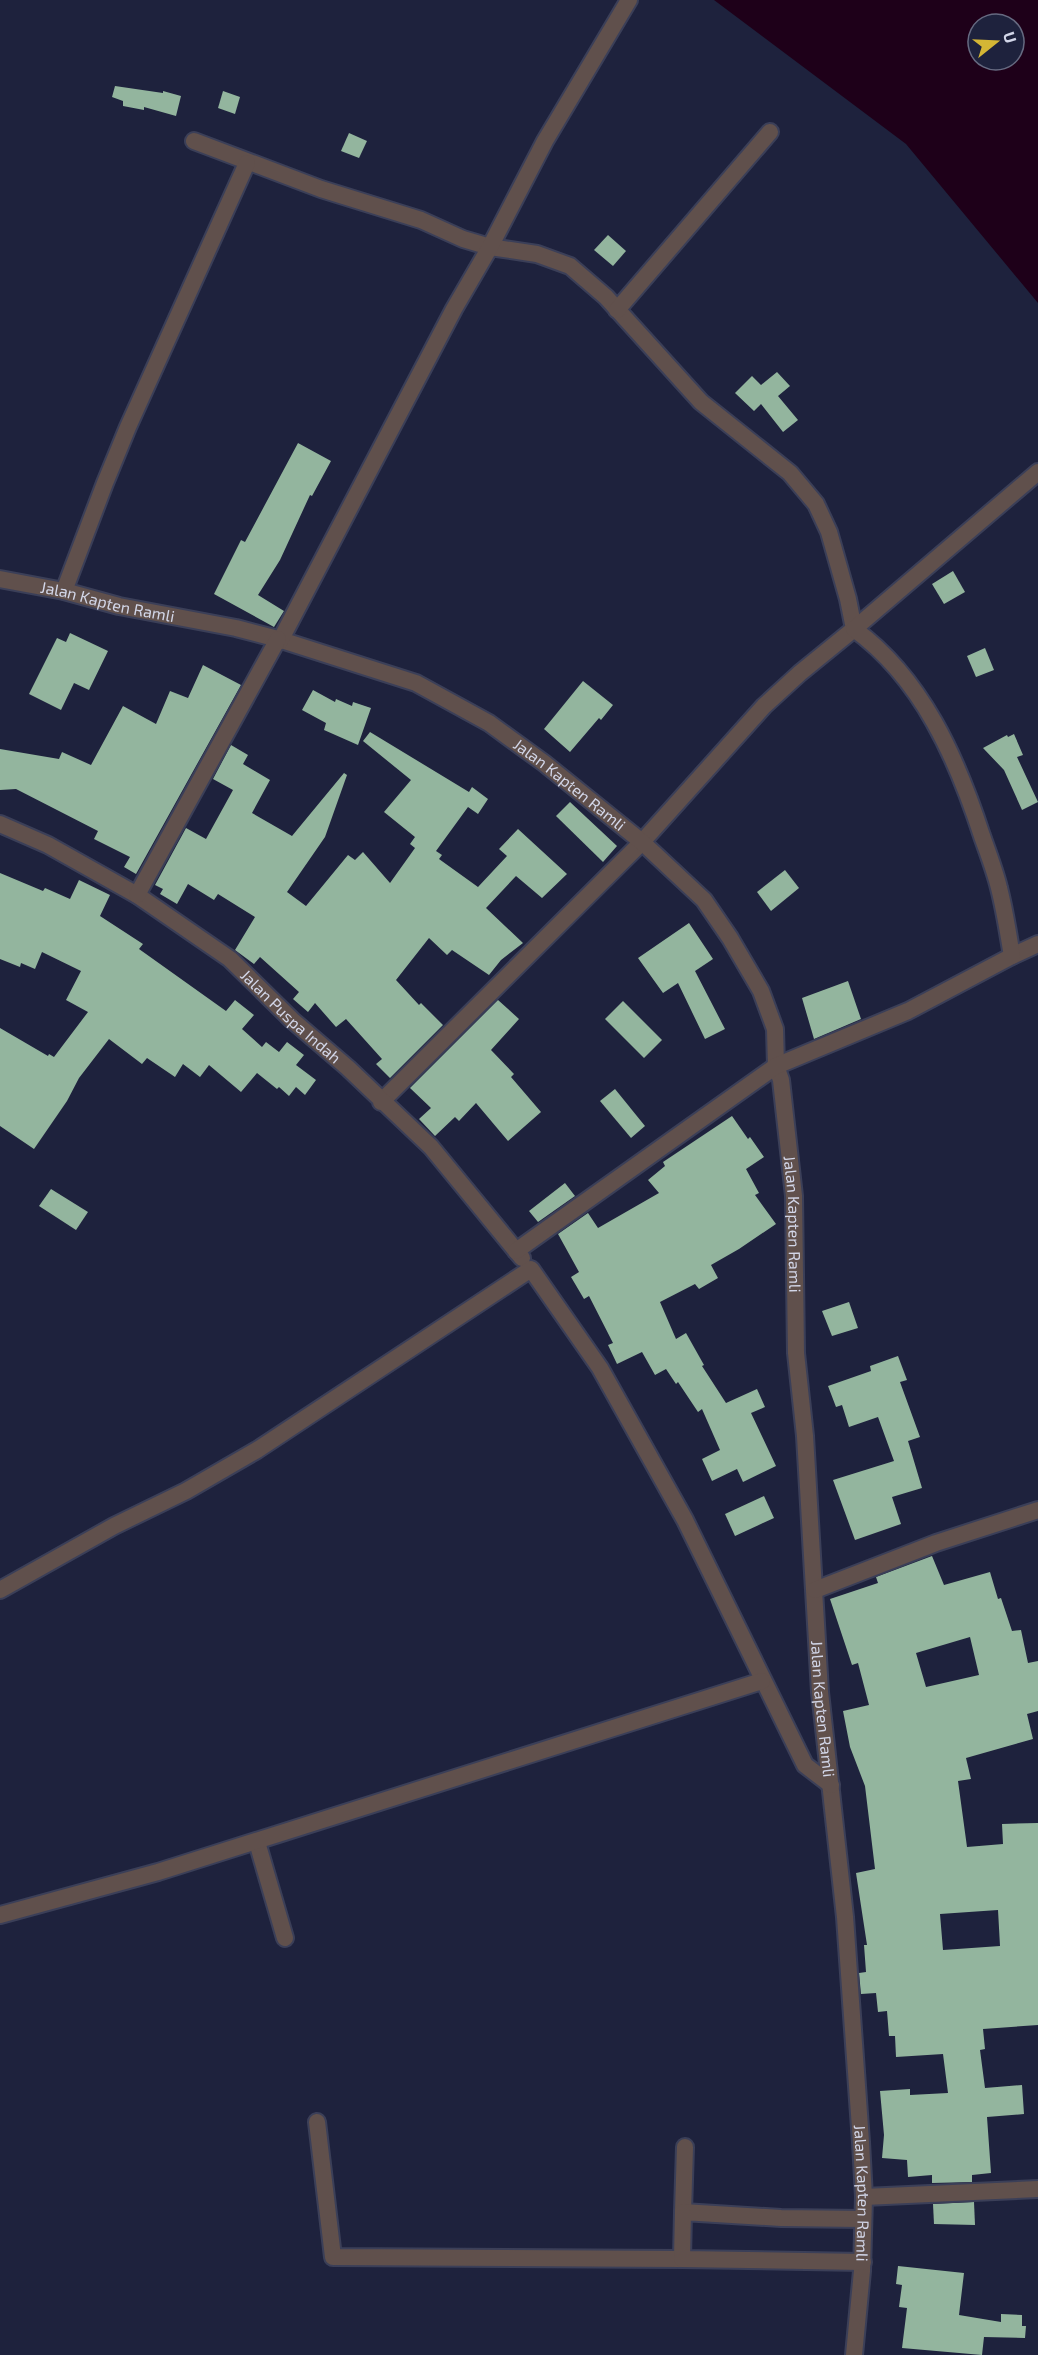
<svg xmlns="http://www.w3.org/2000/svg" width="1038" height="2355" viewBox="0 0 1038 2355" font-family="'Exo 2',sans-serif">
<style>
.water{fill:#1e0019;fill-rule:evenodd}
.building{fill:#93b59e;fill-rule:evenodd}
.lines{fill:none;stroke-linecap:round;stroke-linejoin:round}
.minor-casing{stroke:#3b3f58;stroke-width:20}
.minor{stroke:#60504c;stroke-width:16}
.labels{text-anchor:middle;stroke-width:6;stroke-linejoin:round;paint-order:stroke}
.street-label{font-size:16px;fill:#d2d6e8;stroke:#1e223d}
</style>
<rect width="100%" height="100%" fill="#1e223d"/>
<path class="water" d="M 714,0 L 1038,0 L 1038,303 L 906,144 ZM 978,24 L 1014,24 L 1014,60 L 978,60 Z"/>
<g class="building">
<path d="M 115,86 L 163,93 L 163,91 L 181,96 L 176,116 L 144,107 L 144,110 L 123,106 L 123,101 L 112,97 Z"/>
<path d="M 223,91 L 240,97 L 235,114 L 218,108 Z"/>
<path d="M 349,133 L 367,141 L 359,158 L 341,151 Z"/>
<path d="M 608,235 L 626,251 L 613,266 L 594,250 Z"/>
<path d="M 777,372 L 790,386 L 778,396 L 798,420 L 783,432 L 761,404 L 754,411 L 735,393 L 752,376 L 761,385 Z"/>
<path d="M 298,443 L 331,461 L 312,496 L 310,495 L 280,560 L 258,595 L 284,611 L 274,627 L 214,594 L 241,540 L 245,542 Z"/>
<path d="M 953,571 L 965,592 L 944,604 L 932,584 Z"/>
<path d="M 70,633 L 108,651 L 89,690 L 74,683 L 61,710 L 29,694 L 57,638 L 66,642 Z"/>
<path d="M 985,648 L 994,670 L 976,677 L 967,656 Z"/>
<path d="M 203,665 L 241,685 L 136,874 L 124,867 L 130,857 L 94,839 L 98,831 L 16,789 L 0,790 L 0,749 L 59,759 L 62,752 L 91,765 L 123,706 L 156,724 L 170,691 L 188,698 Z"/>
<path d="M 583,681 L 613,705 L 601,720 L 599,718 L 570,752 L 544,729 Z"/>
<path d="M 313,690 L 335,702 L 336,699 L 352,706 L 353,702 L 371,708 L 358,745 L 324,730 L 326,723 L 302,710 Z"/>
<path d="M 370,732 L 469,792 L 472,787 L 488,799 L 478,814 L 468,807 L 436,851 L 442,855 L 439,859 L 478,887 L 507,856 L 499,849 L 518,829 L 567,874 L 542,898 L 516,876 L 486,908 L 523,943 L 501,960 L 489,975 L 452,950 L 447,955 L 429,938 L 396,980 L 419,1005 L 421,1003 L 443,1025 L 390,1078 L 376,1064 L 382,1059 L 346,1019 L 336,1027 L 315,1003 L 308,1012 L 293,999 L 299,992 L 260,957 L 254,964 L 235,950 L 255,917 L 218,894 L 214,900 L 188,884 L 177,904 L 160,894 L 163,889 L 155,885 L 186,828 L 206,839 L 233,790 L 213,779 L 231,745 L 248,755 L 243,764 L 270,780 L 252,813 L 292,836 L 344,773 L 347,775 L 325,837 L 287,892 L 306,906 L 348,855 L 355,860 L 363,852 L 390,883 L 415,848 L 410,844 L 415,837 L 384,812 L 411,780 L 363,741 Z"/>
<path d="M 1014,734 L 1023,755 L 1017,757 L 1038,802 L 1022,810 L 1004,770 L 983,748 L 1007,735 L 1008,737 Z"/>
<path d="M 570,802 L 617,846 L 603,862 L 556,816 Z"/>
<path d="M 785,870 L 799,888 L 771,911 L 757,892 Z"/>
<path d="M 0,873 L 43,891 L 45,888 L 70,899 L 79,880 L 110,895 L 100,916 L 143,944 L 139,949 L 226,1011 L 235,1000 L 254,1015 L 242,1029 L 262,1047 L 266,1042 L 279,1052 L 287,1042 L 304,1055 L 296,1065 L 316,1080 L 305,1095 L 296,1087 L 289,1096 L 279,1087 L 277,1089 L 257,1073 L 241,1092 L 209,1065 L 200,1077 L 183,1064 L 175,1077 L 147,1058 L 142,1064 L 109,1039 L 79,1078 L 67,1101 L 34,1149 L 0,1126 L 0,1028 L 48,1056 L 49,1054 L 54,1057 L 88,1012 L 66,1000 L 81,971 L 42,952 L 35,969 L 21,963 L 20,967 L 0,959 Z"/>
<path d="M 689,923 L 713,959 L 695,971 L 725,1029 L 705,1039 L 678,983 L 663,993 L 638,958 Z"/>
<path d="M 848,981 L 861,1019 L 814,1039 L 802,998 Z"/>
<path d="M 498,1000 L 519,1019 L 491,1050 L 514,1074 L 511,1077 L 541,1112 L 508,1141 L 476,1103 L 459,1121 L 455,1117 L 435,1136 L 419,1119 L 431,1108 L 410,1088 Z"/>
<path d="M 623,1001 L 662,1040 L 644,1058 L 605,1019 Z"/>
<path d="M 615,1089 L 645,1126 L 631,1138 L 600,1101 Z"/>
<path d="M 732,1116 L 748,1139 L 750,1137 L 764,1157 L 746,1169 L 759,1193 L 755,1195 L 776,1224 L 739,1249 L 711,1265 L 718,1278 L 699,1289 L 695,1284 L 660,1302 L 676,1339 L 686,1333 L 704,1365 L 702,1366 L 726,1403 L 757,1389 L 765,1407 L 751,1413 L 776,1466 L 743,1482 L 737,1469 L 712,1481 L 702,1459 L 720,1450 L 702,1409 L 698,1412 L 678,1382 L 676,1384 L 666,1369 L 655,1375 L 642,1352 L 617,1364 L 608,1345 L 613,1343 L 589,1296 L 584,1299 L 571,1277 L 579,1272 L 558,1234 L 588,1213 L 598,1228 L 659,1193 L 648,1180 L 665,1166 L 663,1162 Z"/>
<path d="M 565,1183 L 575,1196 L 538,1222 L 529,1211 Z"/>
<path d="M 51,1189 L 88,1212 L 76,1230 L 39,1206 Z"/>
<path d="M 849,1302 L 858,1328 L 832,1336 L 822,1311 Z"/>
<path d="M 898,1356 L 907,1380 L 900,1382 L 920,1437 L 908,1441 L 922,1488 L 892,1497 L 901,1524 L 855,1540 L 833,1480 L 894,1461 L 878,1417 L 849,1427 L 842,1405 L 836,1407 L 828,1386 L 871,1371 L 870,1366 Z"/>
<path d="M 764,1496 L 774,1518 L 735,1536 L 725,1514 Z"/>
<path d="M 932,1556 L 944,1585 L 990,1572 L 998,1599 L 1001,1598 L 1012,1631 L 1021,1630 L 1028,1663 L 1038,1661 L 1038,1711 L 1027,1714 L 1033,1739 L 966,1758 L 971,1779 L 958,1781 L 967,1847 L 1003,1844 L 1002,1824 L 1038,1823 L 1038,2025 L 983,2029 L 985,2049 L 980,2050 L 985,2088 L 1022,2085 L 1024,2114 L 987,2117 L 991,2173 L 972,2175 L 972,2182 L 932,2183 L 932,2175 L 908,2177 L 907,2160 L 882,2158 L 884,2135 L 880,2091 L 910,2089 L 910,2095 L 948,2093 L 943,2054 L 896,2057 L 895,2036 L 889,2036 L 887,2011 L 878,2012 L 876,1993 L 861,1994 L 859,1973 L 866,1972 L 864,1945 L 867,1945 L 856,1873 L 875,1869 L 865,1786 L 850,1747 L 843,1711 L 869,1705 L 858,1663 L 852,1665 L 830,1599 L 878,1583 L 876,1577 ZM 970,1637 L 979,1675 L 926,1687 L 916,1653 ZM 998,1910 L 1000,1946 L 943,1950 L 940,1914 Z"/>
<path d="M 974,2202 L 975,2225 L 934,2224 L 933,2204 Z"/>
<path d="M 898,2266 L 964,2273 L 959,2315 L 1001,2322 L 1001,2314 L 1022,2315 L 1022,2326 L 1026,2326 L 1025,2338 L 984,2337 L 982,2355 L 902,2348 L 907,2308 L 899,2307 L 902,2285 L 896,2284 Z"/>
</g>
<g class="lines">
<defs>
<g id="minor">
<path d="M 194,141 L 321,189 L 421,220 L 463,239 L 490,247 L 537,254 L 570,266 L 606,297 L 701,402 L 790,473 L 816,504 L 829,532 L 848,599 L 854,629 L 800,673 L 764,706 L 642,842 L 381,1102"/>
<path d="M 617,310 L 770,132"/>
<path id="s1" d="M 0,579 L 64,591 L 119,606 L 236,628 L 278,639 L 416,683 L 489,723 L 544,763 L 642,842 L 704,900 L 730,938 L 761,991 L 775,1029 L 776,1066 L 781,1080 L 794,1196 L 796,1353 L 805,1436 L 820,1692 L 845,1917 L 861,2142 L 864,2197 L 862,2271 L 854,2355"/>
<path d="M 64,591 L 105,483 L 128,427 L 247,163"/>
<path d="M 280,641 L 454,309 L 490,247 L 545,141 L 629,0"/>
<path id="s2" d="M 0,824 L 48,845 L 137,895 L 230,959 L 292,1020 L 348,1068 L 431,1147 L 522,1258"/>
<path d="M 137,895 L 278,639"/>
<path d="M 1012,956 L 1038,944"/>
<path d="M 516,1251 L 776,1066 L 908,1011 L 1012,956 C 1008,933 1005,911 999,888 C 995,871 988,853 982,836 C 957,759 922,678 854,629 L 1038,472"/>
<path d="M 0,1590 L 114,1526 L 186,1491 L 257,1450 L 531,1269 L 600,1368 L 685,1520 L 805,1765 L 831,1785"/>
<path d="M 815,1590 L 936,1543 L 1038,1510"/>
<path d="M 257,1842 L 285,1938"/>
<path d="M 0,1915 L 158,1872 L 762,1681"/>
<path d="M 317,2122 L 333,2257 L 682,2259"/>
<path d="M 864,2197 L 1038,2189"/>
<path d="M 683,2212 L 685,2147"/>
<path d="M 863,2262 L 682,2259 L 683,2212 L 781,2218 L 863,2219"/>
</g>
</defs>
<use href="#minor" class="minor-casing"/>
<use href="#minor" class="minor"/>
</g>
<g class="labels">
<g class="street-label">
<text dy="6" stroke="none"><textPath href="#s1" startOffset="110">Jalan Kapten Ramli</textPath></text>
<text dy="6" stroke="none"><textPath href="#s1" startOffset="614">Jalan Kapten Ramli</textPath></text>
<text dy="6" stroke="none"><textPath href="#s2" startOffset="351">Jalan Puspa Indah</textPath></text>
<text dy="6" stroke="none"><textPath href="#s1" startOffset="1136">Jalan Kapten Ramli</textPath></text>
<text dy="6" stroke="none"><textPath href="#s1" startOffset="1622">Jalan Kapten Ramli</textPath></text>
<text dy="6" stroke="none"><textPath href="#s1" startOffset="2108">Jalan Kapten Ramli</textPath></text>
</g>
</g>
<g transform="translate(996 42) rotate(72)"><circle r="28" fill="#1e223d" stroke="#666a81" stroke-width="1.5"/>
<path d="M0-4.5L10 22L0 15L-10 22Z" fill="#d4b635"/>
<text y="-9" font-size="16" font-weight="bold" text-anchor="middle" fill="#d2d6e8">U</text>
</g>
</svg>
